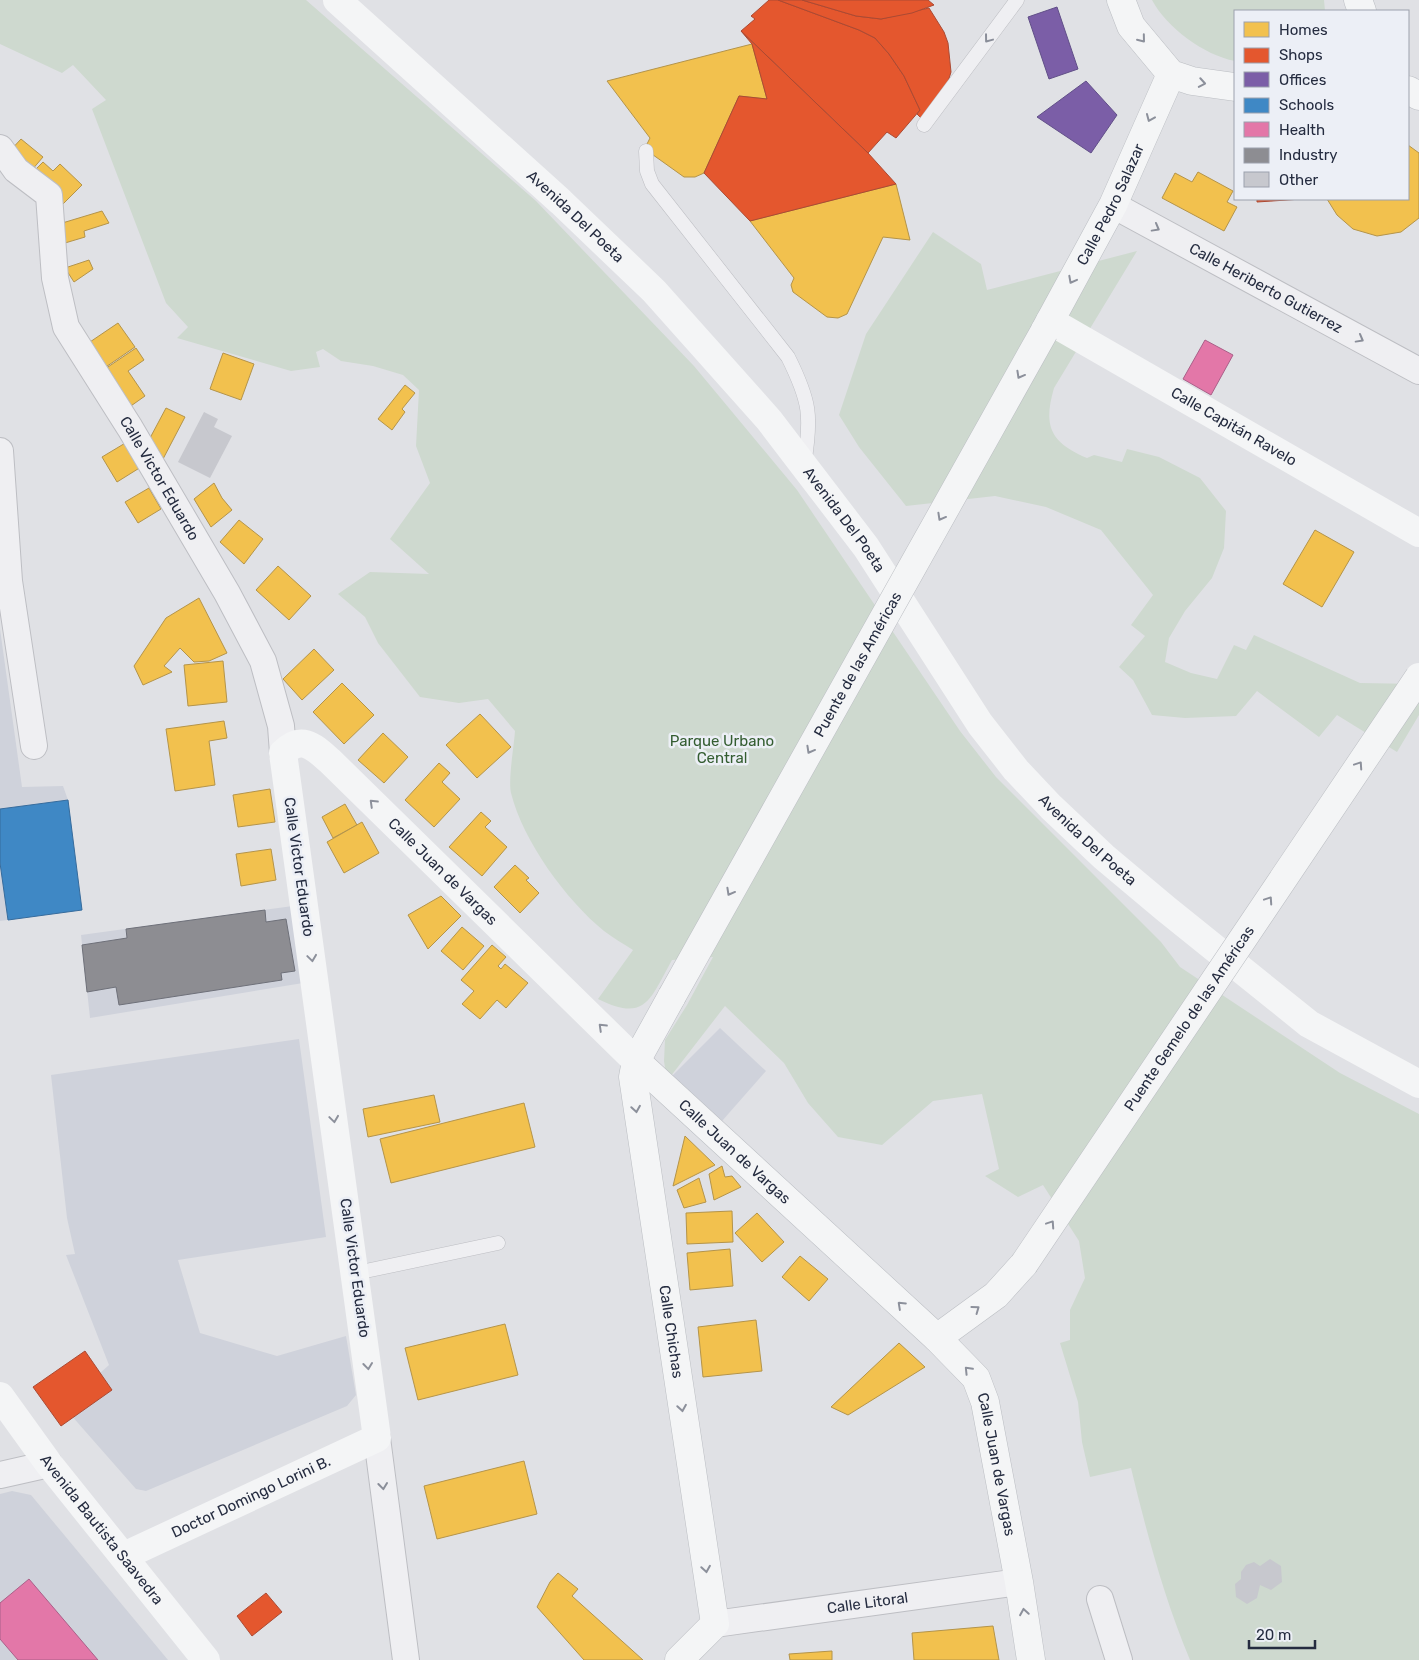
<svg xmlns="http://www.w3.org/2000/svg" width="1419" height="1660" viewBox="0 0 1419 1660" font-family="Rubik,sans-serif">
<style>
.built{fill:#cfd2db}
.green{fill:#ced9cf}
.homes{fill:#f2c14e;stroke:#b4944a}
.shops{fill:#e4572e;stroke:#ab4a33}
.offices{fill:#7b5ea7;stroke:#614f88}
.schools{fill:#3f88c5;stroke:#376c9d}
.health{fill:#e377a8;stroke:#aa6089}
.industry{fill:#8d8d92;stroke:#6e7079}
.building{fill:#c7c8ce}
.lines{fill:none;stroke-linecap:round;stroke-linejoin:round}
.lane-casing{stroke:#bdbec3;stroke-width:15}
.street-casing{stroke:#bdbec3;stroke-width:28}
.primary-casing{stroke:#bbbec3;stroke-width:29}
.lane{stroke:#efeff2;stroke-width:14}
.street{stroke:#efeff2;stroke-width:26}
.secondary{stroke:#f4f5f6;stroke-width:28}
.primary{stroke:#f4f5f6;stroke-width:28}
.primary-bridge-casing{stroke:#bbbec3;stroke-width:29;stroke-linecap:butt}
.primary-bridge{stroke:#f4f5f6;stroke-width:28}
.oneway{stroke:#8a8e99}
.oneway2{stroke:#8c909b}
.labels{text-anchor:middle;stroke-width:5;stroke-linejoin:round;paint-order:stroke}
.street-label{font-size:15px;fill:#252c40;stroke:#eceff6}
.park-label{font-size:15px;fill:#345d31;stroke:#eceff6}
</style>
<rect width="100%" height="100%" fill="#e0e1e5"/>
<g class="built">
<path d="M 0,629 L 22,787 L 63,786 L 68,800 L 82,910 L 0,921 Z"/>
<path d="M 293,906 L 303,983 L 90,1018 L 81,935 Z"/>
<path d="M 720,1028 L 766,1071 L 715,1129 L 667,1081 Z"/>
<path d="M 299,1039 L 326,1237 L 178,1260 L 200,1333 L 277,1356 L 346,1336 L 356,1395 L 347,1406 L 146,1491 L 136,1489 L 63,1406 L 109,1365 L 66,1255 L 75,1254 L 67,1218 L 51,1075 Z"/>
<path d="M 12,1491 L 31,1495 L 168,1660 L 0,1660 L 0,1494 Z"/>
</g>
<g class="green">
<path d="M 0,0 L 306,0 L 536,201 L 694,366 L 797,490 L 960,731 L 996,777 L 1161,942 L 1180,967 L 1340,1073 L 1419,1114 L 1419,1660 L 1190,1660 C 1164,1598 1147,1534 1131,1468 L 1090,1477 L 1082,1442 L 1078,1402 L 1060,1343 L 1070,1340 L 1070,1310 L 1085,1278 L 1079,1241 L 1043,1185 L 1018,1197 L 985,1176 L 999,1169 L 982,1094 L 933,1101 L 882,1145 L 838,1137 L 808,1103 L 784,1063 L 725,1006 L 667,1081 L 664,1061 L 665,1040 L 687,1005 L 713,957 L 672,960 C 650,999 646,1023 598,999 L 633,950 C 624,944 613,938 604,931 C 566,900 523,841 511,793 C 508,780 514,746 515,731 L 488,699 L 459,703 L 420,697 L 378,643 L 365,617 L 338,594 L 370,572 L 429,574 L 390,539 L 430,483 L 416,446 L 419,390 L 403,375 L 373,366 L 341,361 L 323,349 L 316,352 L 320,367 L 291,371 L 177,338 L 188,327 L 166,303 L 92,109 L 106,100 L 73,65 L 62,73 L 0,44 Z"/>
<path d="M 1152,0 L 1324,0 L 1325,11 L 1235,11 L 1235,61 C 1204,55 1167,28 1152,0 Z"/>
<path d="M 933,232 L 981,264 L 987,290 L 1137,251 L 1054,388 C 1043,426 1050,442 1087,458 L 1094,455 L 1122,462 L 1127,449 L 1159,457 L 1200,478 L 1226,511 L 1224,548 L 1212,578 L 1185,611 L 1169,638 L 1165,662 L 1191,673 L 1217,679 L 1234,645 L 1246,650 L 1254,635 L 1360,683 L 1419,684 L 1419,715 L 1397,752 L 1337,715 L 1319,737 L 1257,691 L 1236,716 L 1185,718 L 1152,715 L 1133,680 L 1119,667 L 1145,636 L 1131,625 L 1153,595 L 1101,530 L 1046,507 L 995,496 L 906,506 L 859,447 L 839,415 L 866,334 Z"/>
</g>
<g class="homes">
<path d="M 752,44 L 767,99 L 739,96 L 704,173 L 695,177 L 684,177 L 649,152 L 647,144 L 650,138 L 607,81 Z"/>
<path d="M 21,139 L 43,157 L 31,171 L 9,152 Z"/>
<path d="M 1408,145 L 1419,153 L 1419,218 L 1401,232 L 1377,236 L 1353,229 L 1337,215 L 1327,199 L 1408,199 Z"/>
<path d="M 43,162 L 53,171 L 60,164 L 82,185 L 63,204 L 31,174 Z"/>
<path d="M 1198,172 L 1233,191 L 1227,202 L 1237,207 L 1224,231 L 1162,198 L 1175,173 L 1192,182 Z"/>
<path d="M 896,184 L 910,240 L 883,237 L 847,314 L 838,318 L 827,317 L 793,292 L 791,285 L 794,278 L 750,221 Z"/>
<path d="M 102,211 L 109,223 L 84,231 L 85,237 L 65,243 L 59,224 Z"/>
<path d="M 89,260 L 93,269 L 74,282 L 65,268 Z"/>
<path d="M 118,323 L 135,347 L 100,371 L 84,346 Z"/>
<path d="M 136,348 L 144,360 L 128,371 L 145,396 L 128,408 L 102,371 Z"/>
<path d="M 223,353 L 254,364 L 241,400 L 210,389 Z"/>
<path d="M 405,385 L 415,393 L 402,409 L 405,412 L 392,430 L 378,419 Z"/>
<path d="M 166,408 L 185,417 L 163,459 L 150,438 Z"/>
<path d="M 127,442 L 141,467 L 117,482 L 102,457 Z"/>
<path d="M 214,483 L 222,498 L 232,510 L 211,527 L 194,499 Z"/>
<path d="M 149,488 L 161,509 L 138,523 L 125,502 Z"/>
<path d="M 239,520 L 263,539 L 244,564 L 220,542 Z"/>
<path d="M 1315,530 L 1354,552 L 1322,607 L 1283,584 Z"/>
<path d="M 278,566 L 311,596 L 289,620 L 256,590 Z"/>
<path d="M 199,598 L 227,653 L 209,661 L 194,662 L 180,648 L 164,666 L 172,672 L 143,685 L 134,666 L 166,618 Z"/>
<path d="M 314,649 L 334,670 L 302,700 L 283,679 Z"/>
<path d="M 223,661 L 227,702 L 188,706 L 184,665 Z"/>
<path d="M 342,683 L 374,715 L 344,744 L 313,712 Z"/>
<path d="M 480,714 L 511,747 L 477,778 L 446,745 Z"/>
<path d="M 224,721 L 227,738 L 209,741 L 215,785 L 175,791 L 166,729 Z"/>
<path d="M 383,733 L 408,757 L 384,783 L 358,760 Z"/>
<path d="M 439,763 L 450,773 L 442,782 L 460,799 L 434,827 L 405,800 Z"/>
<path d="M 270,789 L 275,822 L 238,827 L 233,795 Z"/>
<path d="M 345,804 L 357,825 L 333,838 L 322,817 Z"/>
<path d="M 481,812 L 491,821 L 485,827 L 507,847 L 482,876 L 449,847 Z"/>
<path d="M 362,822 L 379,853 L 344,873 L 327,842 Z"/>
<path d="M 271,849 L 276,880 L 241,886 L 236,854 Z"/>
<path d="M 515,865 L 529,878 L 526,880 L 539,893 L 520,913 L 494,887 Z"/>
<path d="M 441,896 L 461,916 L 428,949 L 408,915 Z"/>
<path d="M 462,927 L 484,946 L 463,970 L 441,951 Z"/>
<path d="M 492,945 L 506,957 L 498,966 L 501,969 L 505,964 L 528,983 L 506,1008 L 497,1000 L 480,1019 L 462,1004 L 474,991 L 461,980 Z"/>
<path d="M 434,1095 L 440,1122 L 368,1137 L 363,1109 Z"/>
<path d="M 524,1103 L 535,1147 L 391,1183 L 380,1139 Z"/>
<path d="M 685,1136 L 715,1165 L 673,1186 Z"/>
<path d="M 722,1166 L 725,1177 L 732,1176 L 741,1187 L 714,1200 L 709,1174 Z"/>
<path d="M 699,1178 L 706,1202 L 684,1208 L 677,1190 Z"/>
<path d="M 732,1211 L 733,1242 L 687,1244 L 686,1213 Z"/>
<path d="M 757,1213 L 784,1242 L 762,1262 L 735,1233 Z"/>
<path d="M 730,1249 L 733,1286 L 690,1290 L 687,1253 Z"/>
<path d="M 800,1256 L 828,1279 L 809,1301 L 782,1277 Z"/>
<path d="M 756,1320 L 762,1371 L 703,1377 L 698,1327 Z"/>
<path d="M 505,1324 L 518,1375 L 418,1400 L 405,1348 Z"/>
<path d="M 899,1343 L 925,1367 L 848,1415 L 831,1407 Z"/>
<path d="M 524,1461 L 537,1514 L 437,1539 L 424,1486 Z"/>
<path d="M 558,1573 L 578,1589 L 572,1596 L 643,1660 L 584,1660 L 537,1607 L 550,1582 Z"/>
<path d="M 993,1626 L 999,1660 L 914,1660 L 912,1633 Z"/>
<path d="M 832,1651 L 832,1660 L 790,1660 L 789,1654 Z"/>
</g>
<g class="shops">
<path d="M 769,0 L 778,0 L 859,30 L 875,38 L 889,54 L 904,76 L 920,110 L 896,138 L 887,132 L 868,153 L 741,31 L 755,19 L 751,16 Z"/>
<path d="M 778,0 L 802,0 L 856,16 L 881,19 L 929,8 L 944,32 L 948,43 L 951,72 L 947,85 L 922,119 L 917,114 L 920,110 L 904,76 L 889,54 L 875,38 L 859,30 Z"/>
<path d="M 802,0 L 928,0 L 934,5 L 912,13 L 881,19 L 856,16 Z"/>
<path d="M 741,31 L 868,153 L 896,184 L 750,221 L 704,173 L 739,96 L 767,99 L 752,44 Z"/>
<path d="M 1257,199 L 1302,199 L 1257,202 Z"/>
<path d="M 85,1351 L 112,1390 L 61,1426 L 33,1387 Z"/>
<path d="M 266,1593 L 282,1612 L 252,1636 L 237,1616 Z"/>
</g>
<g class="offices">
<path d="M 1057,7 L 1078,69 L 1049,79 L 1028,17 Z"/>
<path d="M 1086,81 L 1117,115 L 1091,153 L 1037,117 Z"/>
</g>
<path class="schools" d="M 68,800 L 82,910 L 8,920 L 0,863 L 0,809 Z"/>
<g class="health">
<path d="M 1205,340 L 1233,355 L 1211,395 L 1183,379 Z"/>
<path d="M 29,1579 L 98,1660 L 18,1660 L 0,1639 L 0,1603 Z"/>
</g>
<path class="industry" d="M 265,910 L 266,922 L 286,919 L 295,971 L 281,973 L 282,980 L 119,1005 L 116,987 L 87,992 L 82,945 L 127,938 L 126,929 Z"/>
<g class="building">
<path d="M 204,412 L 218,419 L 214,427 L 232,436 L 210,478 L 178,462 Z"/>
<path d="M 1270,1559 L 1281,1566 L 1282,1582 L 1271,1590 L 1260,1585 L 1257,1598 L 1247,1604 L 1236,1597 L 1235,1584 L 1241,1579 L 1241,1572 L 1246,1565 L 1254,1562 L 1260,1566 Z"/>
</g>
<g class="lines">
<defs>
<g id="lane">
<path d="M 924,125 L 1017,0"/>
<path d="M 646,151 L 647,171 L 652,184 L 788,357 C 810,401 812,416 804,465"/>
<path d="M 356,1273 L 498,1243"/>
</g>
<g id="street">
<path id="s1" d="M 0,148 L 16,170 L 49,195 L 55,278 L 66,327 L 130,428 L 227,593 L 263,661 L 281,726 L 283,753"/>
<path id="s2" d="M 1113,205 L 1419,371"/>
<path d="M 0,451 L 9,581 L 34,746"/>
<path d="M 377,1438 L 406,1660"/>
<path d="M 0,1475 L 49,1464"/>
<path d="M 1100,1599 L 1119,1660"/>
<path id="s3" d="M 715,1624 L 1019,1582"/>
</g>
<g id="primary">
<path d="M 1121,0 L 1131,26 L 1171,74 L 1192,81 L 1235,87"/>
<path d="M 1358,0 L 1362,11"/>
<path d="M 1408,90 L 1419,96"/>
<path id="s8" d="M 1044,332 L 1113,205 L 1171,74"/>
<path id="s9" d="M 672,996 L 636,1061 L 633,1077 L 715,1624 L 679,1660"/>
<path id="s10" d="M 636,1061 L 937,1338 L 976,1378 L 985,1402 L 1019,1582 L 1031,1660"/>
<path d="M 937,1338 L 996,1295 L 1024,1264"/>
</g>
</defs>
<use href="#lane" class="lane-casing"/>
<use href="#street" class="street-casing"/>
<use href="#primary" class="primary-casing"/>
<use href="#lane" class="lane"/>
<use href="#street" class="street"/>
<g class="secondary">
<path id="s4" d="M 337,0 L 561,202 L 654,291 L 769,420 L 866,547 L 980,724 L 1016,770 L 1051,807 L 1104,857 L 1166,909 L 1309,1024 L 1419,1084"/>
<path id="s5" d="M 1050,321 L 1419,533"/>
<path id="s6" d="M 0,1396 L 49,1464 L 206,1660"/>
<path id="s7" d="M 124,1556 L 377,1438 L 283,753 C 302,734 314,747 330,761 L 636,1061"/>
</g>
<use href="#primary" class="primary"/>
<defs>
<g id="primary-bridge">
<path id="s11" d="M 672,996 L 1044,332"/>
<path id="s12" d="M 1024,1264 L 1419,677"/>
</g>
</defs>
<use href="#primary-bridge" class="primary-bridge-casing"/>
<use href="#primary-bridge" class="primary-bridge"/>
</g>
<defs><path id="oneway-chevron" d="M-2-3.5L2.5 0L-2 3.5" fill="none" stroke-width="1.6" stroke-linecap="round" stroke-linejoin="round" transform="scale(1.25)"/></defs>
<g class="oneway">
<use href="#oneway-chevron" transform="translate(988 39) rotate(127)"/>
<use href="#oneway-chevron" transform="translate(1156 228) rotate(29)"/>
<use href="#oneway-chevron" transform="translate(1360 339) rotate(29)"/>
<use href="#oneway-chevron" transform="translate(383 1486) rotate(83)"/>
</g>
<g class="oneway2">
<use href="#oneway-chevron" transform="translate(1142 39) rotate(51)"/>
<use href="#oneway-chevron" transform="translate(1202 83) rotate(10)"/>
<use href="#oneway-chevron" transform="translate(1150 118) rotate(113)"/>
<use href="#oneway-chevron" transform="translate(1072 280) rotate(118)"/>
<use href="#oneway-chevron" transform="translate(1020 375) rotate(119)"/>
<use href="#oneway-chevron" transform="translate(941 517) rotate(119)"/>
<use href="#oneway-chevron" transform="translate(810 750) rotate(119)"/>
<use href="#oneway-chevron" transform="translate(1359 765) rotate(-56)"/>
<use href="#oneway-chevron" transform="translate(373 803) rotate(-136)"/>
<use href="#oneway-chevron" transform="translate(730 892) rotate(119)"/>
<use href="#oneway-chevron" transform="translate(1269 900) rotate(-56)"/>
<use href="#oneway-chevron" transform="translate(312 958) rotate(82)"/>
<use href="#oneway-chevron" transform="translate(602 1027) rotate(-136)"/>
<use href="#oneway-chevron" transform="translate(636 1109) rotate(81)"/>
<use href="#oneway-chevron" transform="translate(334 1119) rotate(82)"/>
<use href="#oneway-chevron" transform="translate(1051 1224) rotate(-56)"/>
<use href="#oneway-chevron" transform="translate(901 1305) rotate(-137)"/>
<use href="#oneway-chevron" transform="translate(976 1309) rotate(-36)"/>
<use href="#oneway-chevron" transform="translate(368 1366) rotate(83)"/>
<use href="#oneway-chevron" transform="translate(968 1370) rotate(-134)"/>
<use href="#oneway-chevron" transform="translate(682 1408) rotate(81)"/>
<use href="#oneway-chevron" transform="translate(706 1569) rotate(81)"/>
<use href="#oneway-chevron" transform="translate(1024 1612) rotate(-99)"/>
</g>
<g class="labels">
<g class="street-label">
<text dy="5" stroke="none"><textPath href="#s8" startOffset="144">Calle Pedro Salazar</textPath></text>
<text dy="5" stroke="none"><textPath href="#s4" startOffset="322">Avenida Del Poeta</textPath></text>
<text dy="5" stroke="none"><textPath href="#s2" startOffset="174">Calle Heriberto Gutierrez</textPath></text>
<text dy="5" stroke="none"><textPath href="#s5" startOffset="212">Calle Capitán Ravelo</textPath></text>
<text dy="5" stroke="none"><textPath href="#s1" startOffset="380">Calle Victor Eduardo</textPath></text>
<text dy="5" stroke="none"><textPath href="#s4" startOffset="728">Avenida Del Poeta</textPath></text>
<text dy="5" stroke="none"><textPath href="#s11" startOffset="380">Puente de las Américas</textPath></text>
<text dy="5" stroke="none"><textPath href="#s4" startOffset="1132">Avenida Del Poeta</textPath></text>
<text transform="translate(299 867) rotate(82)" y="5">Calle Victor Eduardo</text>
<text dy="5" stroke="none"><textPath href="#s7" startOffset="1184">Calle Juan de Vargas</textPath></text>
<text dy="5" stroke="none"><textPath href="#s12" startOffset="296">Puente Gemelo de las Américas</textPath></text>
<text dy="5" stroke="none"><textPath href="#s10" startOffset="134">Calle Juan de Vargas</textPath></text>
<text transform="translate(355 1268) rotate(82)" y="5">Calle Victor Eduardo</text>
<text dy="5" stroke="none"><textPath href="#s9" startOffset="348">Calle Chichas</textPath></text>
<text dy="5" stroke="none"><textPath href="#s10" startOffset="554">Calle Juan de Vargas</textPath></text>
<text dy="5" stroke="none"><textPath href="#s7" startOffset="140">Doctor Domingo Lorini B.</textPath></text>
<text dy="5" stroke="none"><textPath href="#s6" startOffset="168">Avenida Bautista Saavedra</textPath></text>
<text dy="5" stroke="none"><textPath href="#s3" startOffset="154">Calle Litoral</textPath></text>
</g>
<g class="park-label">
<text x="722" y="746">Parque Urbano<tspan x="722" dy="17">Central</tspan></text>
</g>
</g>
<rect x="1234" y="10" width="175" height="190" fill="#eceff6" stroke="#9ca1ad"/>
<rect x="1244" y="22" width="25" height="15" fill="#f2c14e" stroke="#9ca1ad"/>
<text x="1279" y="35" font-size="15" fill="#252c40">Homes</text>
<rect x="1244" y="48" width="25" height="15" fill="#e4572e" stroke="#9ca1ad"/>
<text x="1279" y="60" font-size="15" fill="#252c40">Shops</text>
<rect x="1244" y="72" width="25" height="15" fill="#7b5ea7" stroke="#9ca1ad"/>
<text x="1279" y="85" font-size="15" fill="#252c40">Offices</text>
<rect x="1244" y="98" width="25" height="15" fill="#3f88c5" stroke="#9ca1ad"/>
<text x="1279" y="110" font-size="15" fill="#252c40">Schools</text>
<rect x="1244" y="122" width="25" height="15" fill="#e377a8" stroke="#9ca1ad"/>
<text x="1279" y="135" font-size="15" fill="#252c40">Health</text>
<rect x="1244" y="148" width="25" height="15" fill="#8d8d92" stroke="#9ca1ad"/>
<text x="1279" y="160" font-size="15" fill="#252c40">Industry</text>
<rect x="1244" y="172" width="25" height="15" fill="#c7c8ce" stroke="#9ca1ad"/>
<text x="1279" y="185" font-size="15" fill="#252c40">Other</text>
<path d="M1249 1640v8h66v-8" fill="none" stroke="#252c40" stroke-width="2.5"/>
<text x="1256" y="1640" font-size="15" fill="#252c40" stroke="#eceff6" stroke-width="4" paint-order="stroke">20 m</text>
</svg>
